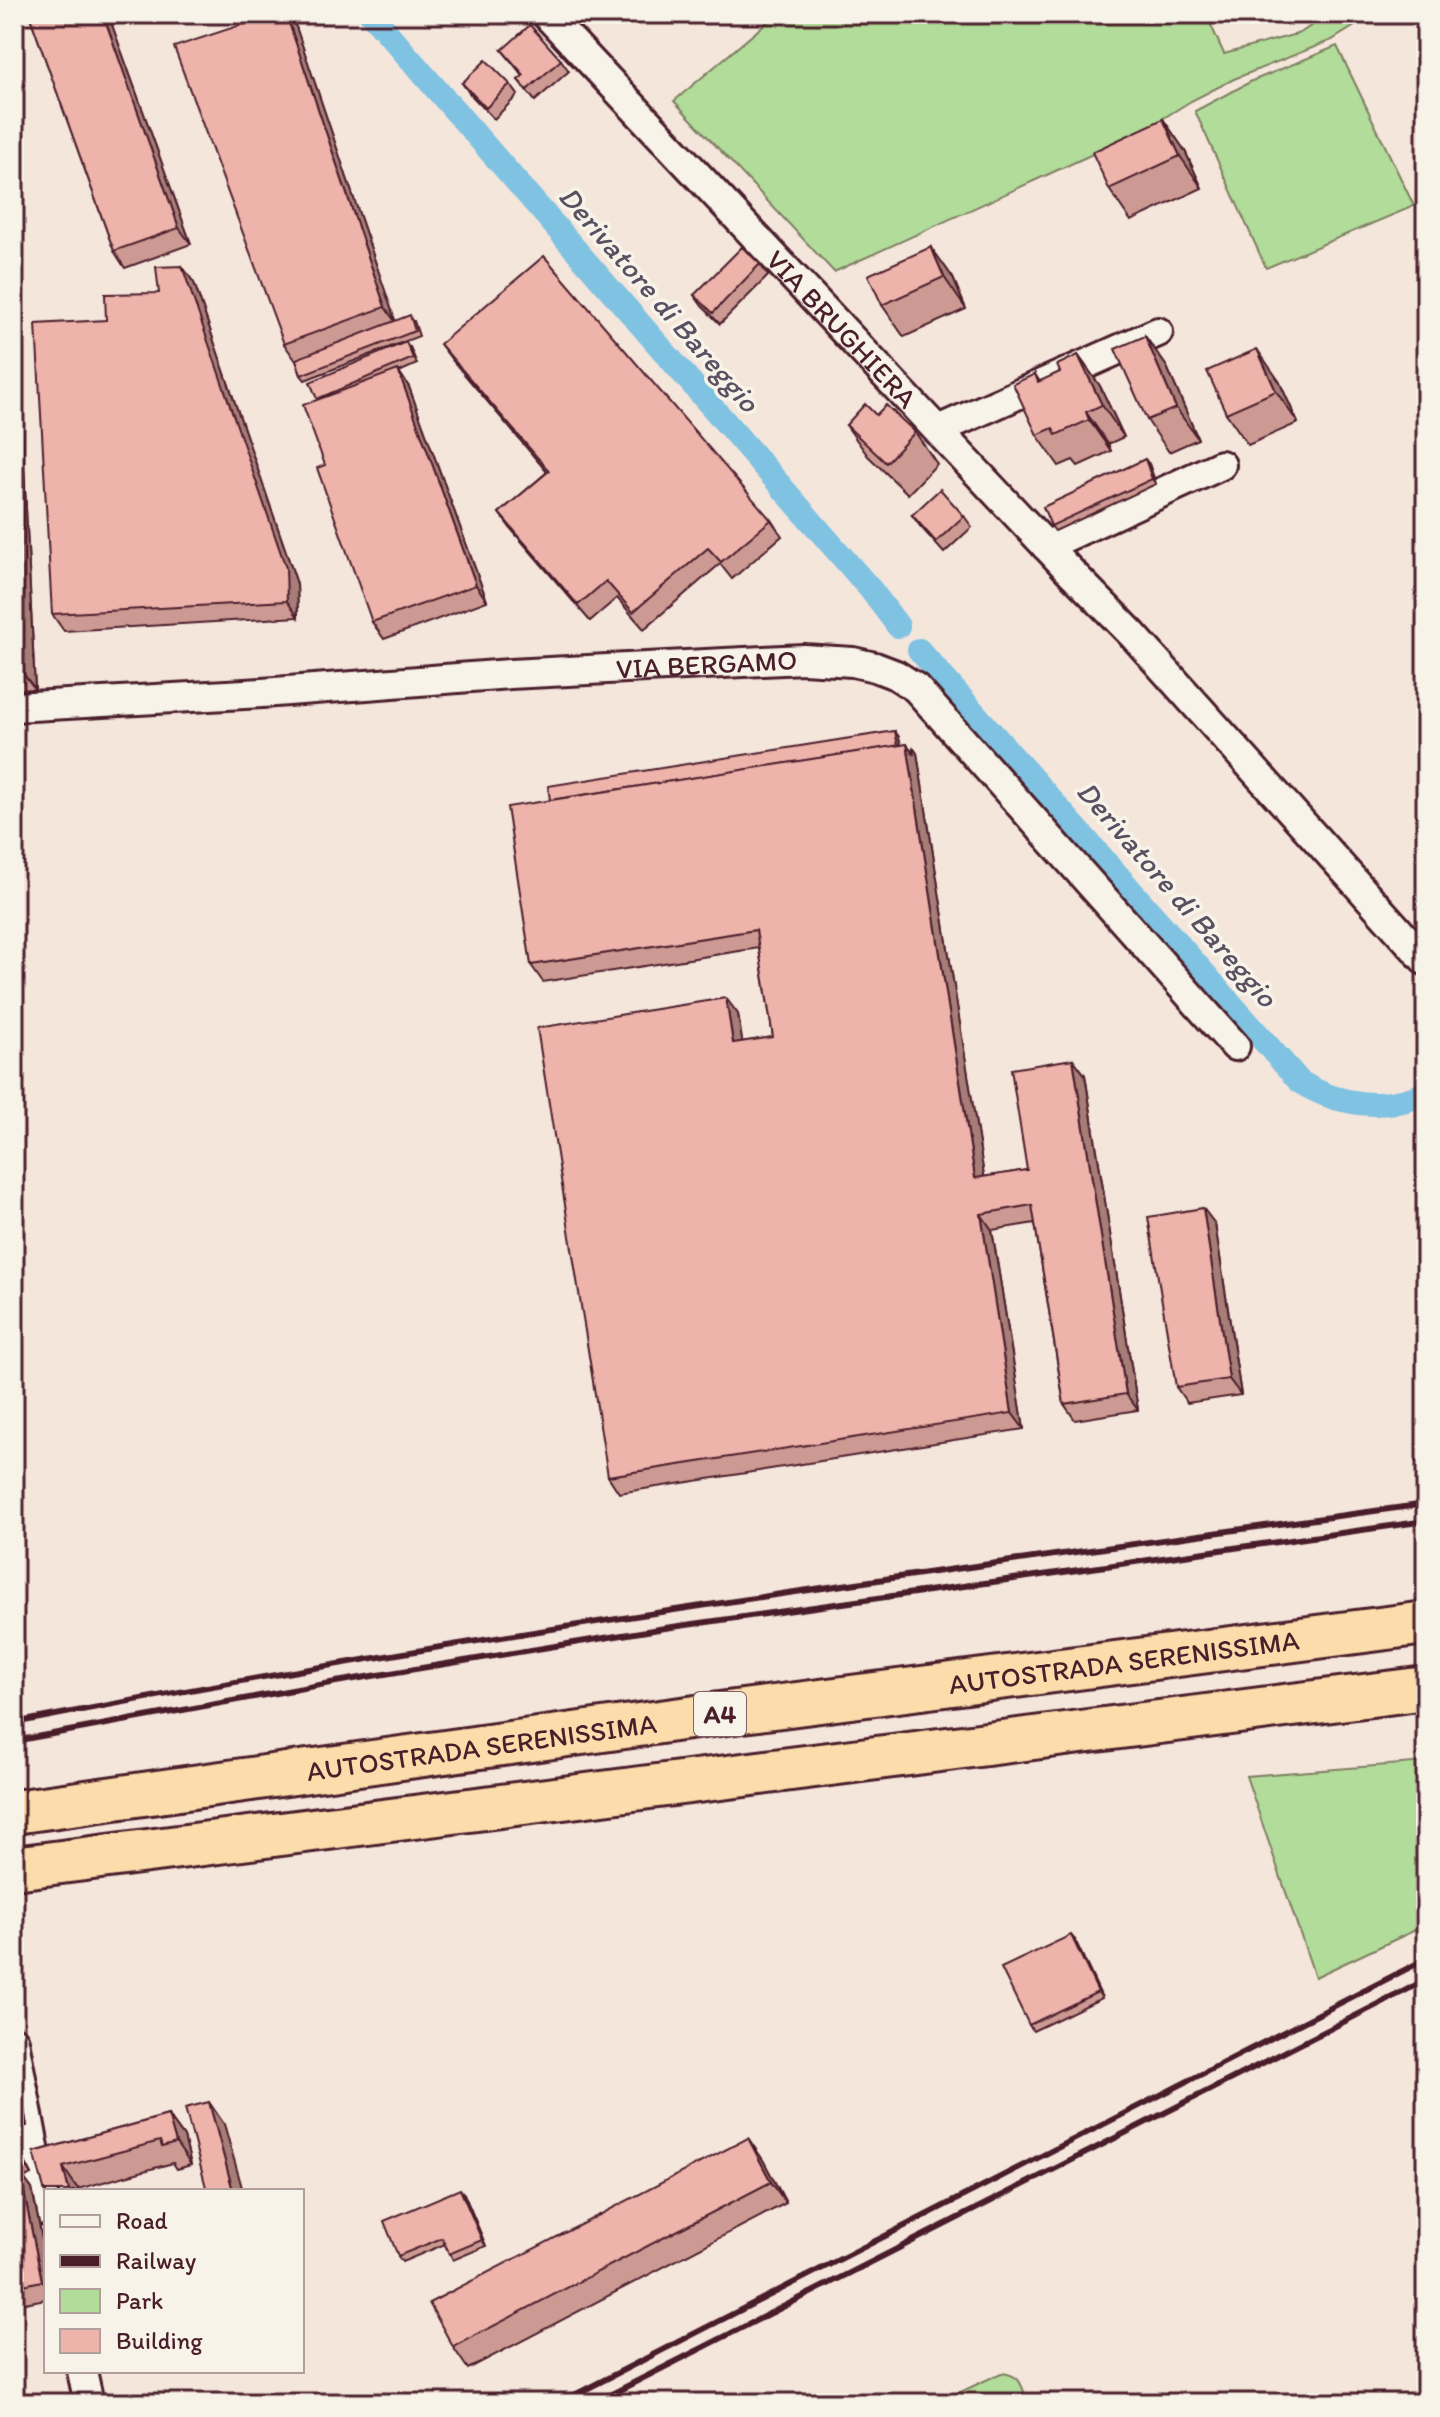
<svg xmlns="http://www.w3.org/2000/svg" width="1440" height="2417" viewBox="0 0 1440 2417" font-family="Itim,sans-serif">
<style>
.green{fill:#b2dc99;stroke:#7e7e62;stroke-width:2}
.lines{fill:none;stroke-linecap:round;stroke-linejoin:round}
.canal{stroke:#80c2e1;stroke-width:24}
.minor-casing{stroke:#4a1f2b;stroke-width:34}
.highway-casing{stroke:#4a1f2b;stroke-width:48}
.minor{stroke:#f7f3e8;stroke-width:28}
.highway{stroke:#faddab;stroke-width:42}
.rail{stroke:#4a1f2b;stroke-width:6}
.wall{fill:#cd9a93;stroke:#4a1f2b;stroke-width:2}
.shaded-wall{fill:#a77d78;stroke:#4a1f2b;stroke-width:2}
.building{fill:#eeb3ab;stroke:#4a1f2b;stroke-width:2}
.labels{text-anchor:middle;stroke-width:7;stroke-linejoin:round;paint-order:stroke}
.shield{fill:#f7f3e8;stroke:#7e5f64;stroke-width:2}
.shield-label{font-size:26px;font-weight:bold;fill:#4a1f2b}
.street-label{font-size:28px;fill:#4a1f2b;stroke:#f7f3e8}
.water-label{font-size:30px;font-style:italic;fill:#5a5062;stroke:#f7f3e8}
</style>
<rect width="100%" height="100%" fill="#f5e6dc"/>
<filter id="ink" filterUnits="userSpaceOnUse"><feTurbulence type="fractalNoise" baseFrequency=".0125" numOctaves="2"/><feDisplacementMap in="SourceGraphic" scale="16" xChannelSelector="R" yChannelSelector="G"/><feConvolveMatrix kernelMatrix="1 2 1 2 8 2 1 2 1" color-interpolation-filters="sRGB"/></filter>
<g filter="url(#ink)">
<g class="green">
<path d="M 777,14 L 1206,14 L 1224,54 L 1300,33 L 1329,14 L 1374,14 L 1332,40 L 1234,79 L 1191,101 L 1141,132 L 834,272 L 674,101 Z"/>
<path d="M 1337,46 L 1414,206 L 1266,268 L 1195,111 L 1252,81 Z"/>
<path d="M 1426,1762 L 1426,1925 L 1315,1977 L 1246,1776 Z"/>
<path d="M 1001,2373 C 1022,2375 1021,2385 1028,2403 L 937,2403 Z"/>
</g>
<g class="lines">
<g class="canal">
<path d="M 371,14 L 871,590 L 898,626"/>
<path d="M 919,650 L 1300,1082 C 1337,1105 1385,1112 1426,1093"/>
</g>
<defs>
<g id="minor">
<path id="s1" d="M 546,14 L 1066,567 L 1133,635 L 1426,961"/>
<path d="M 938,430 L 1158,332"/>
<path d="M 1046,546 L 1221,465"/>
<path id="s2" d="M 14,707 L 262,693 L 510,674 L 803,659 L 853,662 L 875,667 L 896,675 L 916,688 L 1235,1046"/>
<path d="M 14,2041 L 46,2211"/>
<path d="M 82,2371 L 89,2403"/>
</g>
<g id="highway">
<path id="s3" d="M 14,1812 L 696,1717 L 1426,1623"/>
<path d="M 14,1868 L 1426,1688"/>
</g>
</defs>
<use href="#minor" class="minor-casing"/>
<use href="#highway" class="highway-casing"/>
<use href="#minor" class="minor"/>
<use href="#highway" class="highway"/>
<g class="rail">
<path d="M 14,1723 C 482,1632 954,1568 1426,1504"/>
<path d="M 14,1741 L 336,1682 L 665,1628 L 1426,1521"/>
<path d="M 559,2403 L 1426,1959"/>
<path d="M 594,2403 L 1426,1980"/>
</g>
</g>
<g class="wall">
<path d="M 29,14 L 108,14 L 191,244 L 125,268 L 114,251 Z"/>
<path d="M 296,27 L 395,321 L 414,321 L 419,336 L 305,380 L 301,375 L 296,361 L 284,344 Z"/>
<path d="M 502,50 L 561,60 L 569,71 L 535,101 L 518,80 L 523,76 Z"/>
<path d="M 462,83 L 510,84 L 518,95 L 494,119 L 470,94 Z"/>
<path d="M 1163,119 L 1185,151 L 1202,188 L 1131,221 L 1109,189 Z"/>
<path d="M 931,247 L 953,278 L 966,309 L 904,337 L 882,305 Z"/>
<path d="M 760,264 L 768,276 L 720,324 L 702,306 L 694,295 Z"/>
<path d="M 182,266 L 194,283 L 297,584 L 298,617 L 64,631 L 52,614 L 106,320 L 159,293 Z"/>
<path d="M 1145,336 L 1167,367 L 1198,439 L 1169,452 L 1147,420 Z"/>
<path d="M 440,344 L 771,520 L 782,536 L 732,579 L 720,564 L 644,629 L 617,598 L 590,621 L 511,529 L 499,513 L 547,472 L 452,360 Z"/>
<path d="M 410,347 L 417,364 L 399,372 L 409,387 L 487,601 L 384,639 L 372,622 L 325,465 L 317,400 Z"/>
<path d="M 1078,355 L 1100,386 L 1124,437 L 1108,444 L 1111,451 L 1078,466 L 1073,460 L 1059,466 L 1037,435 L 1035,374 L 1040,382 L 1060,372 Z"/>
<path d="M 1279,381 L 1298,423 L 1248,445 L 1226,413 Z"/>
<path d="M 876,415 L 915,432 L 937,464 L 908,494 L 868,456 L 846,425 Z"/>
<path d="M 14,416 L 22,428 L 35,689 L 14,690 Z"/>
<path d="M 1149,464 L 1156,484 L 1055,531 L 1051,526 Z"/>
<path d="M 912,515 L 964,516 L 972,527 L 944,553 L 920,526 Z"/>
<path d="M 899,737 L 901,745 L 909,748 L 917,753 L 984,1177 L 1027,1170 L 1073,1059 L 1085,1075 L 1138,1410 L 1075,1420 L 1064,1404 L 1035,1223 L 992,1230 L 1024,1429 L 619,1493 L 608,1476 L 738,1014 L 742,1042 L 773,1037 L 759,948 L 543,982 L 531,965 L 550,800 Z"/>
<path d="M 1215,1224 L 1241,1395 L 1187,1403 L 1176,1387 Z"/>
<path d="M 1075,1940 L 1102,1998 L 1033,2031 L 1029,2025 Z"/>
<path d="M 14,2079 L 20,2088 L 27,2126 L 14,2128 Z"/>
<path d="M 168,2115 L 184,2137 L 191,2165 L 177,2169 L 173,2163 L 78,2189 L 34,2152 Z"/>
<path d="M 748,2138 L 763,2160 L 786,2203 L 468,2369 L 453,2347 Z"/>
<path d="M 14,2142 L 32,2175 L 24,2178 L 32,2189 L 46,2259 L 46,2299 L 14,2305 Z"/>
<path d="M 464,2194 L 486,2246 L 453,2260 L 445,2244 L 402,2262 L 398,2256 Z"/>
</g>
<g class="shaded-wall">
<path d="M 103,14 L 108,14 L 191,244 L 179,228 Z"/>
<path d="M 286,14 L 287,14 L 296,27 L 396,323 L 385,307 Z"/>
<path d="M 1163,119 L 1185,151 L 1202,188 L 1180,156 Z"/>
<path d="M 931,247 L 953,278 L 966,309 L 944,277 Z"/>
<path d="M 182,266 L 194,283 L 297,584 L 298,617 L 287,601 Z"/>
<path d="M 1145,336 L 1167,367 L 1198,439 L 1176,408 Z"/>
<path d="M 1257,349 L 1279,381 L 1298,423 L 1276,391 Z"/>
<path d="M 1078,355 L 1100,386 L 1124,437 L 1102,405 Z"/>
<path d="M 398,370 L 409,387 L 487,601 L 476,585 Z"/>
<path d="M 1086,412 L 1108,444 L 1111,451 L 1089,420 Z"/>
<path d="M 14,416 L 22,428 L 35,689 L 23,673 L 14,482 Z"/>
<path d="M 1145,459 L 1149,464 L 1156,484 L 1152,479 Z"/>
<path d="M 895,731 L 899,737 L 902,755 L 898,750 Z"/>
<path d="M 907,744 L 914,755 L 913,747 L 917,753 L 987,1194 L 975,1178 Z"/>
<path d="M 726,998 L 738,1014 L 745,1060 L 733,1043 Z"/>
<path d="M 1073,1059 L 1085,1075 L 1138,1410 L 1126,1394 Z"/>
<path d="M 1203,1208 L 1215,1224 L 1241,1395 L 1229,1379 Z"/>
<path d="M 981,1214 L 992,1230 L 1024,1429 L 1012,1413 Z"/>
<path d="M 1071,1935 L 1075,1940 L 1102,1998 L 1098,1992 Z"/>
<path d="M 14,2079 L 20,2088 L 27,2126 L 19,2115 Z"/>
<path d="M 209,2102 L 224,2124 L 243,2191 L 233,2191 Z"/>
<path d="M 168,2115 L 184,2137 L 191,2165 L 176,2143 Z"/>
<path d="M 748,2138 L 763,2160 L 786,2203 L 771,2182 Z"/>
<path d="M 14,2142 L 19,2150 L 32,2175 L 24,2163 Z"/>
<path d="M 63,2167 L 78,2189 L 79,2191 L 69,2191 Z"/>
<path d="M 20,2173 L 32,2189 L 46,2259 L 46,2286 L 42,2281 Z"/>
<path d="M 460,2189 L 464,2194 L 486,2246 L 482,2240 Z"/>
</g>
<g class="building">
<path d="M 29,14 L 103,14 L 179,228 L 114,251 Z"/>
<path d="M 274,14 L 286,14 L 385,307 L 284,344 L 174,47 Z"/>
<path d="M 530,25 L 561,60 L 527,90 L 518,80 L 524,75 L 502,50 Z"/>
<path d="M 486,60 L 510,84 L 486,108 L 462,83 Z"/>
<path d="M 1163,119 L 1180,156 L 1109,189 L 1092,152 Z"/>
<path d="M 742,247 L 760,264 L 713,313 L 694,295 Z"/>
<path d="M 931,247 L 944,277 L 882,305 L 868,275 Z"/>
<path d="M 544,256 L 771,520 L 721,562 L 708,548 L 633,612 L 606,581 L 578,605 L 499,513 L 549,471 L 440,344 Z"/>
<path d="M 182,266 L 286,568 L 287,601 L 52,614 L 36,324 L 106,320 L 105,294 L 159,293 L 156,267 Z"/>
<path d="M 410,315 L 415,331 L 301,375 L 296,359 Z"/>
<path d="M 1145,336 L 1176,408 L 1147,420 L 1115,349 Z"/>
<path d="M 406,342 L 413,358 L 317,399 L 310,382 Z"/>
<path d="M 1257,349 L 1276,391 L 1226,413 L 1207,371 Z"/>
<path d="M 1078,355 L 1102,405 L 1086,412 L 1089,420 L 1056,435 L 1053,428 L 1037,435 L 1013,384 L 1035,374 L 1038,382 L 1060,372 L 1057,365 Z"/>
<path d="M 398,370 L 476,585 L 372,622 L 317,468 L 325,465 L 303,405 Z"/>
<path d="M 865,404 L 876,415 L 886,405 L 915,432 L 886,463 L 846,425 Z"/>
<path d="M 1145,459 L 1152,479 L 1051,526 L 1043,507 Z"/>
<path d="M 14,482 L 23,673 L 14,673 Z"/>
<path d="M 940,489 L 964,516 L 936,542 L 912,515 Z"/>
<path d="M 895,731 L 898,746 L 550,800 L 548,786 Z"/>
<path d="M 907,744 L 975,1178 L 1027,1170 L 1011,1069 L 1073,1059 L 1126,1394 L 1064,1404 L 1032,1205 L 981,1214 L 1012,1413 L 608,1476 L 537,1028 L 726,998 L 733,1043 L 773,1037 L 756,930 L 531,965 L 507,807 Z"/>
<path d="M 1203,1208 L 1229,1379 L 1176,1387 L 1148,1217 Z"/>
<path d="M 1071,1935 L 1098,1992 L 1029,2025 L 1001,1968 Z"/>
<path d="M 14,2086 L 19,2115 L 14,2116 Z"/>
<path d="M 209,2102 L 233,2191 L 207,2191 L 185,2108 Z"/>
<path d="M 168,2115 L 176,2143 L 162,2147 L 160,2141 L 63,2167 L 69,2191 L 46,2191 L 46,2197 L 34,2152 Z"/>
<path d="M 748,2138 L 771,2182 L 453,2347 L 429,2303 Z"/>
<path d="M 14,2144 L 24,2163 L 14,2169 Z"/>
<path d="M 20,2173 L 42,2281 L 14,2287 L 14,2174 Z"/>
<path d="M 460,2189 L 482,2240 L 449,2254 L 442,2238 L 398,2256 L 384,2221 Z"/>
</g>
</g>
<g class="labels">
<rect class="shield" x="694" y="1692" width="52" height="44" rx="6"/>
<g class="shield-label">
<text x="720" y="1723">A4</text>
</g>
<g class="street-label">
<text dy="10" stroke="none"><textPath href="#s1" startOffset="432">VIA BRUGHIERA</textPath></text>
<text dy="10" stroke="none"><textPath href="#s2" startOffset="694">VIA BERGAMO</textPath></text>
<text dy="10" stroke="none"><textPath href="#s3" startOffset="1120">AUTOSTRADA SERENISSIMA</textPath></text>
<text dy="10" stroke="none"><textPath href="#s3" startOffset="472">AUTOSTRADA SERENISSIMA</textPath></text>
</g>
<g class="water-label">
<text transform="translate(659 299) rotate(49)" y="10">Derivatore di Bareggio</text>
<text transform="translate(1177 894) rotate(49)" y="10">Derivatore di Bareggio</text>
</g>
</g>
<rect width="1440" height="2417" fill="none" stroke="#f7f3e8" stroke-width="48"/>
<rect x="24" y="24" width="1392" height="2369" fill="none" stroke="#4a1f2b" stroke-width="3" filter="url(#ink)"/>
<rect x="44" y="2189" width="260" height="184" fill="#f7f3e8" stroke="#b29e9c" stroke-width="2"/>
<rect x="60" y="2215" width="40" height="12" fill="#f7f3e8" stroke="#b29e9c" stroke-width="2"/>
<text x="116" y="2229" font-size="24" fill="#4a1f2b">Road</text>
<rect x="60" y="2255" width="40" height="12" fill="#4a1f2b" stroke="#b29e9c" stroke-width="2"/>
<text x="116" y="2269" font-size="24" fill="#4a1f2b">Railway</text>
<rect x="60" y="2289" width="40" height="24" fill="#b2dc99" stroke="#b29e9c" stroke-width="2"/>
<text x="116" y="2309" font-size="24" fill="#4a1f2b">Park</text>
<rect x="60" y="2329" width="40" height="24" fill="#eeb3ab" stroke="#b29e9c" stroke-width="2"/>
<text x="116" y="2349" font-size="24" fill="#4a1f2b">Building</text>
</svg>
